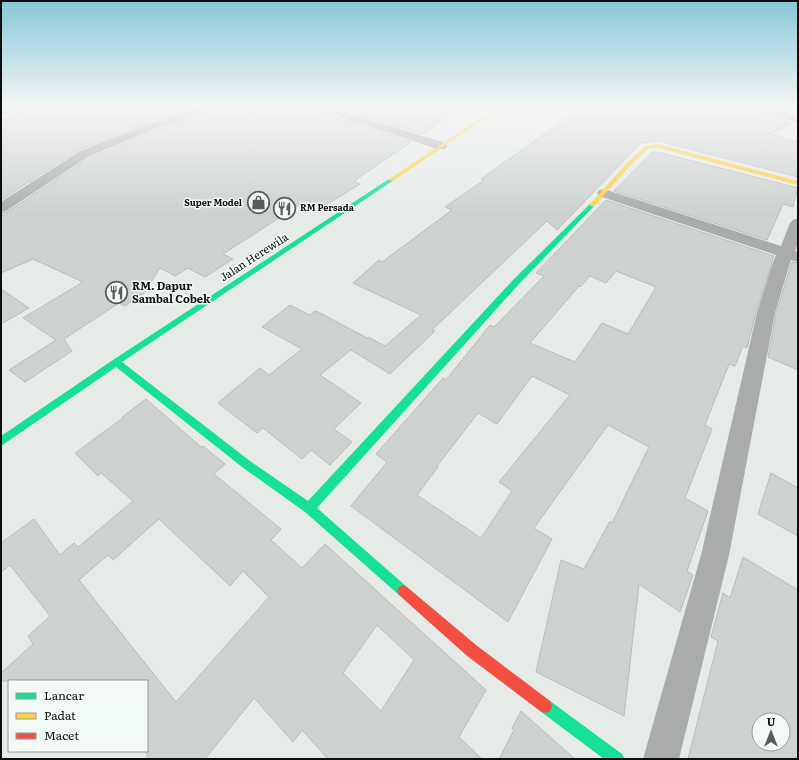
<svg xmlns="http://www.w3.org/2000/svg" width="799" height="760" viewBox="0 0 799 760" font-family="Literata,serif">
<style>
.building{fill:#ced2cf;stroke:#b9bdba;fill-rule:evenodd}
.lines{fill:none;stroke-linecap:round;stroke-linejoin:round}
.street{fill:#aaabab;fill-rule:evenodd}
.fast{fill:#16e098;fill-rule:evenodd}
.slow{fill:#ffcf43;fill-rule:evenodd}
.jam{fill:#f24e42;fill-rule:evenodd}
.labels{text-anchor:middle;stroke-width:3;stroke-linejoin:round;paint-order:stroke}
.far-poi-label{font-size:9px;font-weight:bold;fill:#0d0f0e;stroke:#f2faf5;text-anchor:end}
.street-label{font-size:11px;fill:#0d0f0e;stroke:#f2faf5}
.poi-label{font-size:11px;font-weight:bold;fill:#0d0f0e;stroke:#f2faf5;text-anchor:start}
</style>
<rect width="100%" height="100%" fill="#e6ebe8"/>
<g class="building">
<path d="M 27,107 L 193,107 L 145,124 L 79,150 L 1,200 L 1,120 L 16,115 L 13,114 L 25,110 Z"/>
<path d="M 215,107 L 306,107 L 343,121 L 346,120 L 411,142 L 354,181 L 360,184 L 323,207 L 307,200 L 223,254 L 233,259 L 205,277 L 188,268 L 175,276 L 160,268 L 144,293 L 125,306 L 119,303 L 64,339 L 72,351 L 25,382 L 9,370 L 56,340 L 23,318 L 83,282 L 33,259 L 1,273 L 1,213 L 7,212 L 89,158 L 155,130 L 213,110 Z"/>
<path d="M 372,107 L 465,107 L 432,126 L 433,127 L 422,134 L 358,114 Z"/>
<path d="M 582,107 L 756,107 L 765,110 L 770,114 L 792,123 L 770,134 L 798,142 L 798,177 L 658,141 L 641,143 L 557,230 L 547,221 L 432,330 L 435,331 L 390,374 L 351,350 L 320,375 L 361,403 L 334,429 L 352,442 L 330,465 L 311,450 L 302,459 L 263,428 L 257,433 L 218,403 L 260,368 L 269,375 L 302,349 L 262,327 L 290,305 L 310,315 L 315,311 L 322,314 L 367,338 L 368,337 L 385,346 L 421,315 L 353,283 L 379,260 L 382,262 L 452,210 L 445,207 L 484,180 L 481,179 Z"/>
<path d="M 652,152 L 658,152 L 798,188 L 793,207 L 783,204 L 767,240 L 614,191 Z"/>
<path d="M 606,200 L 774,256 L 756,313 L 747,348 L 743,346 L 735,366 L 729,364 L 705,425 L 712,429 L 685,498 L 708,511 L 687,571 L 693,575 L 680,612 L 639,584 L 624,716 L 536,672 L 561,560 L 584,569 L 610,521 L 612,523 L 649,447 L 608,425 L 534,528 L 552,539 L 508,622 L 351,506 L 387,462 L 376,454 L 443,378 L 446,380 L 490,325 L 494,327 L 544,276 L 536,273 ZM 616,271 L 656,287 L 628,334 L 602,323 L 575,362 L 530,343 L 579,286 L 580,287 L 590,276 L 606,283 ZM 532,376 L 570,395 L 499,482 L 512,491 L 481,538 L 417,495 L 438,467 L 437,466 L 478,413 L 497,424 Z"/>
<path d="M 792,262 L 798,263 L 798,370 L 768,357 L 776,313 Z"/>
<path d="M 1,289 L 29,308 L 1,324 Z"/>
<path d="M 146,399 L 201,447 L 203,446 L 225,464 L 214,474 L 281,529 L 271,540 L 302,568 L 325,544 L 486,690 L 459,737 L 482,759 L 328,759 L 302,730 L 293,742 L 254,698 L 205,759 L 147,759 L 147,681 L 1,681 L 1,673 L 33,644 L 28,636 L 50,616 L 10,565 L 1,572 L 1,543 L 34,519 L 60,555 L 74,543 L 78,547 L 133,501 L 101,473 L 98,476 L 75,453 L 123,418 L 122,417 ZM 159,519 L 230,586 L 243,571 L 269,597 L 176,702 L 79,580 L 108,555 L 113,560 ZM 377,625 L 414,660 L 381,711 L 343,673 Z"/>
<path d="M 771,473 L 798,488 L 798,536 L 758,514 Z"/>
<path d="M 743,557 L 798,590 L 798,759 L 688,759 L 718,641 L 711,637 L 723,593 L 730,598 ZM 759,720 L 783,720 L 783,744 L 759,744 Z"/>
<path d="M 521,711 L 522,712 L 575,759 L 499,759 L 514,730 L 512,728 Z"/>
</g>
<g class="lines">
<g class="street">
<path d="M 7,107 L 26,107 L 25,109 L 1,115 L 1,109 Z"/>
<path d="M 198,107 L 214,107 L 213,109 L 154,129 L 88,157 L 6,211 L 1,212 L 1,202 L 80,151 L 146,125 Z"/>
<path d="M 315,107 L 331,107 L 445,143 L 447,146 L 445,149 L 437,149 L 316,109 Z"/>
<path d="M 764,107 L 776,107 L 798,116 L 798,123 L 770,113 Z"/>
<path d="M 604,189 L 781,246 L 790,223 L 793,220 L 798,218 L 798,243 L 795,251 L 798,252 L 798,262 L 791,260 L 775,313 L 729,555 L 679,759 L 643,759 L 701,555 L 757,313 L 771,268 L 776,255 L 599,196 L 597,193 L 599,190 Z"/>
</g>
<g class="fast">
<path d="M 389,179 L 394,180 L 122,362 L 250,461 L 308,501 L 514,279 L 590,204 L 594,204 L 594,206 L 520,283 L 317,508 L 407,587 L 409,591 L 407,595 L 403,597 L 399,595 L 305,512 L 242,467 L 116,367 L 1,446 L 1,436 L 113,360 Z"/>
<path d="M 545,699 L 550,701 L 622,754 L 625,759 L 604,759 L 540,711 L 538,706 L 540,701 Z"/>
</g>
<g class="slow">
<path d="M 497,107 L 502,107 L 393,181 L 388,180 Z"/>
<path d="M 658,144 L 798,181 L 798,185 L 658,148 L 649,148 L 630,166 L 594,206 L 590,206 L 590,204 L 626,164 L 645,146 Z"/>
</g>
<path class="jam" d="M 403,585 L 407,587 L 476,645 L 550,701 L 552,706 L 550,711 L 545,713 L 540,711 L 466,655 L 399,595 L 397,591 L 399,587 Z"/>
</g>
<linearGradient id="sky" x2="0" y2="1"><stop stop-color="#88c6d8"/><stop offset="0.5" stop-color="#f4f6f5"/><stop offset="1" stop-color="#f4f6f5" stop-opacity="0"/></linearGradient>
<rect width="799" height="214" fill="url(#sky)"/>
<defs>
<symbol id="shop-ring" viewBox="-11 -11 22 22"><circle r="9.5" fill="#f2faf5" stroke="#595c5a" stroke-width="1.5"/><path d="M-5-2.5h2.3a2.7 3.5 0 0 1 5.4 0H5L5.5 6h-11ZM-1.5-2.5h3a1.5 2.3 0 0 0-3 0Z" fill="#595c5a"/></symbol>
<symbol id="restaurant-ring" viewBox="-11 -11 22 22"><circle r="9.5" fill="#f2faf5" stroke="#595c5a" stroke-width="1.5"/><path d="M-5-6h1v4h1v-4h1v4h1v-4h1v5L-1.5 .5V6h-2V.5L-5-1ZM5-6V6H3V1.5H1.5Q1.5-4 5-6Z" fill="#595c5a"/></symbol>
</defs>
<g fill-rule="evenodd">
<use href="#shop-ring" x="246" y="190" width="25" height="25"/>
<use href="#restaurant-ring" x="272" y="196" width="25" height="25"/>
<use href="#restaurant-ring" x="104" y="280" width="25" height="25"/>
</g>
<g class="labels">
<g class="far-poi-label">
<text x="242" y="206">Super Model</text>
<text x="300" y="211" text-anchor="start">RM Persada</text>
</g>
<g class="street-label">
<text transform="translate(254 257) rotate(-33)" y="4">Jalan Herewila</text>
</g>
<g class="poi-label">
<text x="132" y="290">RM. Dapur<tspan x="132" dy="13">Sambal Cobek</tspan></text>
</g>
</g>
<rect width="799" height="760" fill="none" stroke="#0d0f0e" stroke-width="4"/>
<rect x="8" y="680" width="140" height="72" fill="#f2faf5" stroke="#969c99"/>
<rect x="16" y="693" width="20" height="6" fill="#16e098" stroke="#969c99"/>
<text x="44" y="700" font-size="12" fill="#0d0f0e">Lancar</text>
<rect x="16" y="713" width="20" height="6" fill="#ffcf43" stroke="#969c99"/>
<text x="44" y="720" font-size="12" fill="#0d0f0e">Padat</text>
<rect x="16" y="733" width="20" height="6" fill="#f24e42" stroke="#969c99"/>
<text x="44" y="740" font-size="12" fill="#0d0f0e">Macet</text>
<g transform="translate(771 732)"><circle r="19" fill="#f2faf5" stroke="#969c99"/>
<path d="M0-3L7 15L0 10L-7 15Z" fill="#595c5a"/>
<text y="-6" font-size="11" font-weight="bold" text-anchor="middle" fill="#0d0f0e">U</text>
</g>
</svg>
